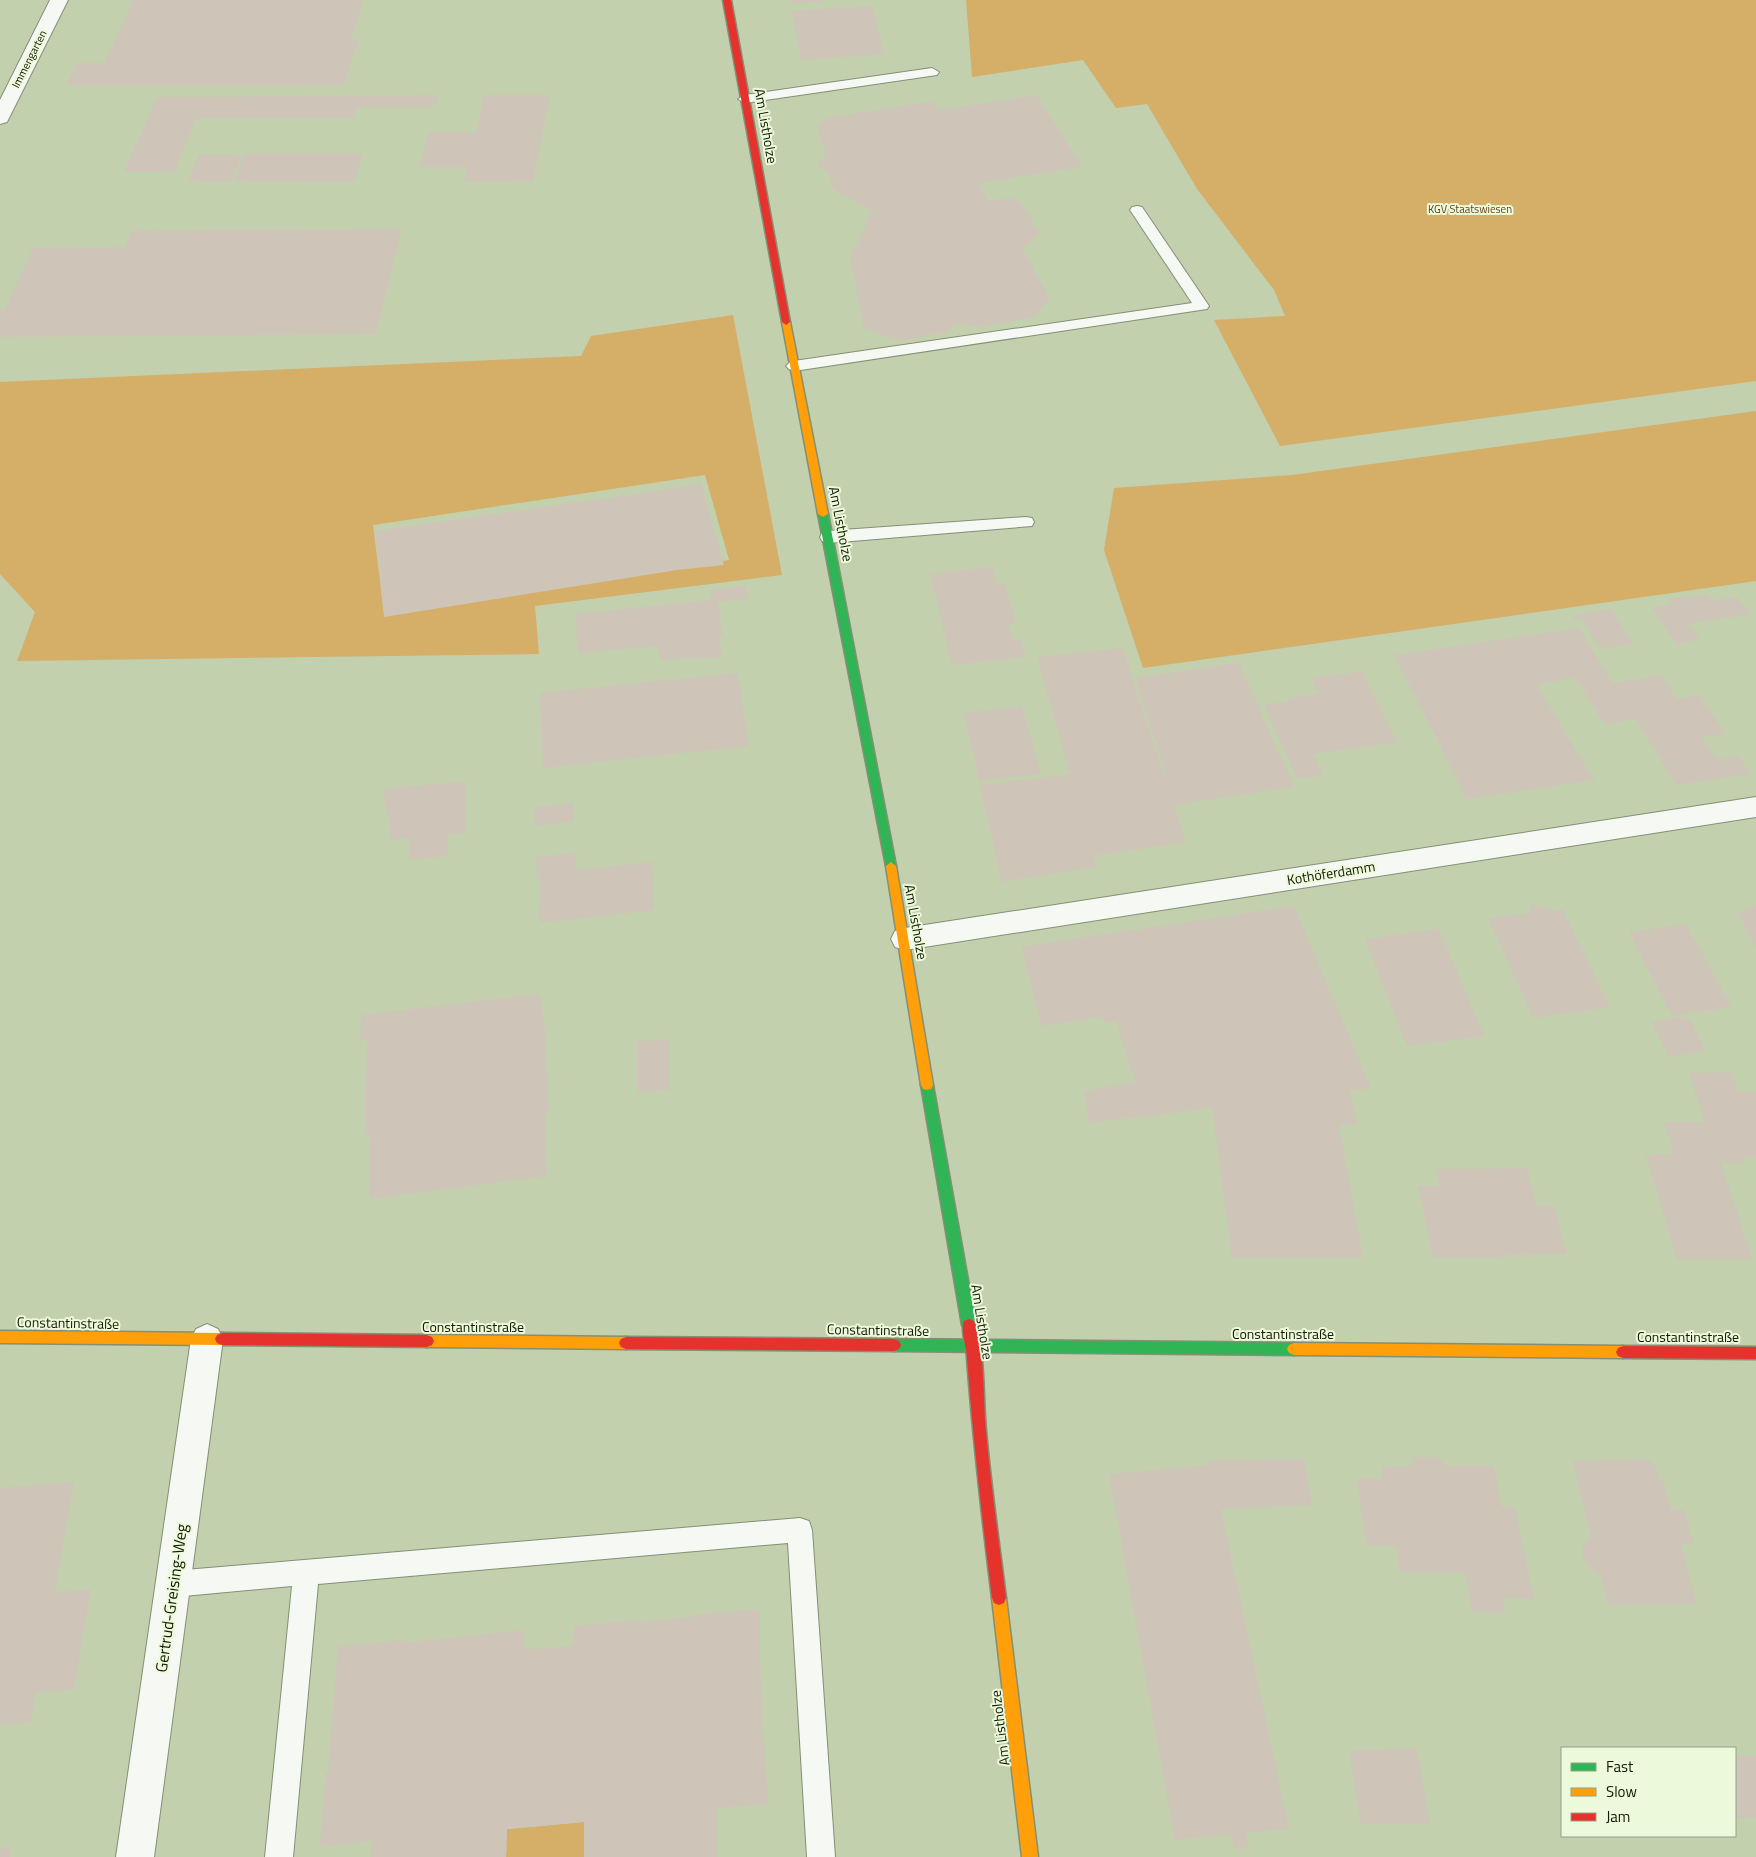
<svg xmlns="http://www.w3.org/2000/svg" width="1756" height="1857" viewBox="0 0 1756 1857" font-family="'Titillium Web',sans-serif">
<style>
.green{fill:#d5ae68;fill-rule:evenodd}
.building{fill:#cec5b8}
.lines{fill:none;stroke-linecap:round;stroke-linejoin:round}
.lane-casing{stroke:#848f75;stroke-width:2}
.street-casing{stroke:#848f75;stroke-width:2}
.fast-casing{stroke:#848f75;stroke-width:3}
.slow-casing{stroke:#848f75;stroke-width:3}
.jam-casing{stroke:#848f75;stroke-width:3}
.lane{fill:#f6f8f3;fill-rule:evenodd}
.street{fill:#f6f8f3;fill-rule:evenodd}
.fast{fill:#30b455;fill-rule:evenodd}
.slow{fill:#ff9f0a;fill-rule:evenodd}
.jam{fill:#e5322d;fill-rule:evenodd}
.labels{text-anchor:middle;stroke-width:4;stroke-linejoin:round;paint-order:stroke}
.far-street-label{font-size:11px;fill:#111903;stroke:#ecfadb}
.far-park-label{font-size:11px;fill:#643f13;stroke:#ecfadb}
.street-label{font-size:14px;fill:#111903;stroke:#ecfadb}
.near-street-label{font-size:16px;fill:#111903;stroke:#ecfadb}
</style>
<rect width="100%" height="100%" fill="#c2d0ae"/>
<g class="green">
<path d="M 966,0 L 1756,0 L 1756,381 L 1280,446 L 1214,320 L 1285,316 L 1274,290 L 1197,189 L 1147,104 L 1116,108 L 1083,60 L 972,77 Z"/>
<path d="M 733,315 L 782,575 L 535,606 L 539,654 L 17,661 L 35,612 L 0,574 L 0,382 L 581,356 L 591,336 ZM 705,475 L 729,560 L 384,613 L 373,525 Z"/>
<path d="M 1756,411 L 1756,581 L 1143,668 L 1104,550 L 1114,488 L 1292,475 Z"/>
<path d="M 584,1822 L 584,1857 L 506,1857 L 507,1829 Z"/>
</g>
<g class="building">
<path d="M 134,0 L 364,0 L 351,39 L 359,39 L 344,85 L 66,85 L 77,63 L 104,63 Z"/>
<path d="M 790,0 L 823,0 L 823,1 L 791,4 Z"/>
<path d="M 872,6 L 884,54 L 801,60 L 792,11 Z"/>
<path d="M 438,95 L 436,104 L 431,107 L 357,107 L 354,118 L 197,118 L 174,172 L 124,172 L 157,97 Z"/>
<path d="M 484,95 L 550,95 L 533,181 L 464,182 L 467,167 L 419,167 L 429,132 L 476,132 Z"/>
<path d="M 1037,95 L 1082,167 L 979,183 L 988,201 L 1011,198 L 1021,202 L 1039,234 L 1023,249 L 1050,299 L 1034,317 L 980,327 L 957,324 L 947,332 L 900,341 L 864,328 L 850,259 L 872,211 L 831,188 L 828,171 L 820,169 L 818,165 L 820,160 L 826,157 L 817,125 L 830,117 L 934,101 L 939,110 Z"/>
<path d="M 245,153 L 363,153 L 354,182 L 234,181 Z"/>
<path d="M 199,154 L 242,155 L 231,182 L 188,181 Z"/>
<path d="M 402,229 L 376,334 L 0,337 L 0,309 L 5,309 L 33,248 L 125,247 L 132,231 Z"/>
<path d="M 701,483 L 724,565 L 677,570 L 384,617 L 375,531 L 657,491 Z"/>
<path d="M 993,567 L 997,584 L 1005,583 L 1016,623 L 1008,624 L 1013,640 L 1020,639 L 1026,657 L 952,665 L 930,574 Z"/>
<path d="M 746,586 L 748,599 L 718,602 L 723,635 L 719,636 L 722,658 L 660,659 L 658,646 L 578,653 L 575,614 L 712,600 L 710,590 Z"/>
<path d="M 1707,594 L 1712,601 L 1737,597 L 1750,614 L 1688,624 L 1699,640 L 1676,644 L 1652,607 L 1672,604 L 1669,599 Z"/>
<path d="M 1611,609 L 1633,644 L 1600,649 L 1582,620 L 1576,621 L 1572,615 Z"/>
<path d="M 1579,628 L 1613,683 L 1662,675 L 1677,699 L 1700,695 L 1725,734 L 1702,737 L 1716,759 L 1738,755 L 1751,774 L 1676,785 L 1636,719 L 1604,724 L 1576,678 L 1537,684 L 1591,776 L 1593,776 L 1595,780 L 1466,799 L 1440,745 L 1394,655 Z"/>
<path d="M 1123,648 L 1164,774 L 1166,773 L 1135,678 L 1239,663 L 1294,787 L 1174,805 L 1186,842 L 1093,856 L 1096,867 L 1002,882 L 980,785 L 1070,774 L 1037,657 Z"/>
<path d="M 1362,671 L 1397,742 L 1313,754 L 1323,775 L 1297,779 L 1264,705 L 1289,701 L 1287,698 L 1319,694 L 1312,678 Z"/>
<path d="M 738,673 L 749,746 L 543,768 L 540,693 Z"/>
<path d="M 1022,706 L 1041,774 L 979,781 L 964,713 Z"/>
<path d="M 466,781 L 465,833 L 448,835 L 447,856 L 409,860 L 409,838 L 389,840 L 390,823 L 384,800 L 385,789 Z"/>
<path d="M 573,803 L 574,821 L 535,826 L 534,807 Z"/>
<path d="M 575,853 L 577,870 L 652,862 L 654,910 L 539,923 L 540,878 L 537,878 L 536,857 Z"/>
<path d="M 1532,904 L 1553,910 L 1562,909 L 1610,1007 L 1533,1018 L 1488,918 L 1530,913 Z"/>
<path d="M 1756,905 L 1756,947 L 1738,914 Z"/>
<path d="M 1294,906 L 1371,1088 L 1349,1091 L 1358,1125 L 1339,1125 L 1363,1258 L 1232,1258 L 1212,1108 L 1089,1123 L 1084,1091 L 1135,1082 L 1116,1021 L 1104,1023 L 1102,1017 L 1041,1026 L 1021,947 Z"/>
<path d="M 1686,924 L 1731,1007 L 1672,1016 L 1629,932 Z"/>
<path d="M 1439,929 L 1484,1036 L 1407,1046 L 1365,939 Z"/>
<path d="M 540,994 L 542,1015 L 544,1014 L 549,1112 L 545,1113 L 547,1176 L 369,1199 L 370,1134 L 365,1134 L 367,1040 L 360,1041 L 361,1015 Z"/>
<path d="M 1681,1017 L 1691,1021 L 1706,1051 L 1669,1057 L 1652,1022 Z"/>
<path d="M 670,1039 L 670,1090 L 638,1092 L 638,1041 Z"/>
<path d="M 1731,1072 L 1738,1092 L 1756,1092 L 1756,1157 L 1742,1157 L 1744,1163 L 1721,1163 L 1752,1259 L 1677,1259 L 1646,1155 L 1674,1154 L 1664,1122 L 1705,1122 L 1689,1073 Z"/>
<path d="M 1527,1168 L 1537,1206 L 1554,1206 L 1567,1254 L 1501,1255 L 1501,1258 L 1433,1258 L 1418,1186 L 1440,1186 L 1436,1169 Z"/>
<path d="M 1413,1457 L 1439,1457 L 1445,1466 L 1493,1466 L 1502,1507 L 1515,1507 L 1534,1599 L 1503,1598 L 1505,1613 L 1472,1612 L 1465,1573 L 1400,1572 L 1395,1546 L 1367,1546 L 1356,1478 L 1383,1479 L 1381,1467 L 1411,1466 Z"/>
<path d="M 1304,1459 L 1312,1505 L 1221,1509 L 1289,1829 L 1246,1832 L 1249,1847 L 1234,1849 L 1231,1834 L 1175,1840 L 1109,1474 L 1209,1465 L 1208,1460 Z"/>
<path d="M 1647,1459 L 1656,1467 L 1660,1480 L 1663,1480 L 1671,1509 L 1684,1510 L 1694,1544 L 1681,1544 L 1697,1604 L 1608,1605 L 1601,1577 L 1591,1570 L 1583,1558 L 1583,1546 L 1591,1537 L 1573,1461 Z"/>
<path d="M 74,1482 L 55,1592 L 91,1589 L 74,1690 L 36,1693 L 31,1722 L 0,1725 L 0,1488 Z"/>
<path d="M 759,1609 L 762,1732 L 764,1732 L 768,1804 L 717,1808 L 718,1857 L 584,1857 L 584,1822 L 507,1829 L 506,1857 L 371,1857 L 372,1841 L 320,1847 L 326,1773 L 328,1772 L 338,1646 L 403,1640 L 403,1643 L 524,1630 L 523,1649 L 548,1648 L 573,1646 L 573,1626 L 641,1620 L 641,1622 L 692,1617 L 692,1615 Z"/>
<path d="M 1417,1748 L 1430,1824 L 1361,1824 L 1349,1751 Z"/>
<rect x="1735" y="1756" width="21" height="62"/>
<path d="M 11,1848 L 10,1857 L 0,1857 L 0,1849 Z"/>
</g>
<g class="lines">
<defs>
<g id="lane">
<path d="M 932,68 L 939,72 L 937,75 L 745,103 L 738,99 L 745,95 Z"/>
<path d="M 1137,206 L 1142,207 L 1209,306 L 1207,309 L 794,371 L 789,369 L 786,366 L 789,363 L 794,361 L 1192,303 L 1130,210 L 1132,207 Z"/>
<path d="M 1026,517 L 1032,518 L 1034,522 L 1032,526 L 828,543 L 822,541 L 820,537 L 822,533 L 828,531 Z"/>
<path d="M 800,1518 L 809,1521 L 812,1530 L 835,1857 L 807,1857 L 788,1543 L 318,1584 L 293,1857 L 265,1857 L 292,1586 L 173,1597 L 164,1593 L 160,1584 L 164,1575 L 173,1571 Z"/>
</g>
<g id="street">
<path d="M 50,0 L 68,0 L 7,122 L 0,124 L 0,100 Z"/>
<path d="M 1756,797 L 1756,817 L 905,950 L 895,947 L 891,939 L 895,931 L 905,928 Z"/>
<path d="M 207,1324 L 218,1329 L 223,1339 L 154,1857 L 116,1857 L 191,1339 L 196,1329 Z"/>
</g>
<g id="fast">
<path d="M 823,511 L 828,514 L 896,866 L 891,870 L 886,866 L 818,514 Z"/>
<path d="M 927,1080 L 931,1081 L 933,1085 L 976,1325 L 974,1329 L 969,1331 L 964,1329 L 962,1325 L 921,1085 L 923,1081 Z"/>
<path d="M 894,1339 L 1294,1343 L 1299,1345 L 1301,1349 L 1299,1353 L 1294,1355 L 894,1351 L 889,1349 L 887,1345 L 889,1341 Z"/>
</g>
<g id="slow">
<path d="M 786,319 L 790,322 L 828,514 L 823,517 L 818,514 L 782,322 Z"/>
<path d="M 891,862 L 896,866 L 933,1085 L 931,1089 L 927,1090 L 923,1089 L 921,1085 L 886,866 Z"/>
<path d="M 0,1331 L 222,1333 L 227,1335 L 229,1339 L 227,1343 L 222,1345 L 0,1343 Z"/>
<path d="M 427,1335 L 626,1337 L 631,1339 L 633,1343 L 631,1347 L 626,1349 L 427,1347 L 422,1345 L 420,1341 L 422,1337 Z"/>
<path d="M 1294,1343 L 1623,1346 L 1628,1348 L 1630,1352 L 1628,1356 L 1623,1358 L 1294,1355 L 1289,1353 L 1287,1349 L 1289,1345 Z"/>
<path d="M 999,1591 L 1004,1593 L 1006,1598 L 1038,1857 L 1022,1857 L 992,1598 L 994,1593 Z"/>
</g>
<g id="jam">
<path d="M 723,0 L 731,0 L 790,322 L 786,325 L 782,322 Z"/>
<path d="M 969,1319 L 974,1321 C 985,1345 983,1402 986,1431 C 991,1487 999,1542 1006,1598 L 1004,1603 L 999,1605 L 994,1603 L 992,1598 C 982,1518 973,1439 967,1358 C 967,1348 960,1330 964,1321 Z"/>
<path d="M 222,1333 L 427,1335 L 432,1337 L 434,1341 L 432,1345 L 427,1347 L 222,1345 L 217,1343 L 215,1339 L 217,1335 Z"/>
<path d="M 626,1337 L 894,1339 L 899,1341 L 901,1345 L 899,1349 L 894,1351 L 626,1349 L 621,1347 L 619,1343 L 621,1339 Z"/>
<path d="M 1623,1346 L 1756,1347 L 1756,1359 L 1623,1358 L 1618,1356 L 1616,1352 L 1618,1348 Z"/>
</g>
</defs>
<use href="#lane" class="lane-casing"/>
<use href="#street" class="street-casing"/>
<use href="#fast" class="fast-casing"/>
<use href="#slow" class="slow-casing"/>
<use href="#jam" class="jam-casing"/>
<use href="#lane" class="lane"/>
<use href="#street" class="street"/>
<use href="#fast" class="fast"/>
<use href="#slow" class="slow"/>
<use href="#jam" class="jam"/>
</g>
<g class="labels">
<g class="far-street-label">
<text transform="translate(29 59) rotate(-63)" y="4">Immengarten</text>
</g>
<g class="far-park-label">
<text x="1470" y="213">KGV Staatswiesen</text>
</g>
<g class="street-label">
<text transform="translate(766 126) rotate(80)" y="5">Am Listholze</text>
<text transform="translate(841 524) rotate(79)" y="5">Am Listholze</text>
<text transform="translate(1331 873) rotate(-9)" y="5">Kothöferdamm</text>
<text transform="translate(916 922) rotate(80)" y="5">Am Listholze</text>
<text transform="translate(982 1322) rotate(81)" y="5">Am Listholze</text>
<text transform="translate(68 1323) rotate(1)" y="5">Constantinstraße</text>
<text x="473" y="1332">Constantinstraße</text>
<text transform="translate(878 1330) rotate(1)" y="5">Constantinstraße</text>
<text x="1283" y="1339">Constantinstraße</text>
<text x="1688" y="1342">Constantinstraße</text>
<text transform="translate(1000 1728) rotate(-97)" y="5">Am Listholze</text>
</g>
<g class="near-street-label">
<text transform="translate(171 1598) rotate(-82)" y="6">Gertrud-Greising-Weg</text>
</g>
</g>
<rect x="1561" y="1747" width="175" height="90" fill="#ecfadb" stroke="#94a085"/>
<rect x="1571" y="1763" width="25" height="8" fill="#30b455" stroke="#94a085"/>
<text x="1606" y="1772" font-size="15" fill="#111903">Fast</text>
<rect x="1571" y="1788" width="25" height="8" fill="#ff9f0a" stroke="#94a085"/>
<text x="1606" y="1797" font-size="15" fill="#111903">Slow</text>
<rect x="1571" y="1813" width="25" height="8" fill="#e5322d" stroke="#94a085"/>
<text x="1606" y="1822" font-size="15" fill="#111903">Jam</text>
</svg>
